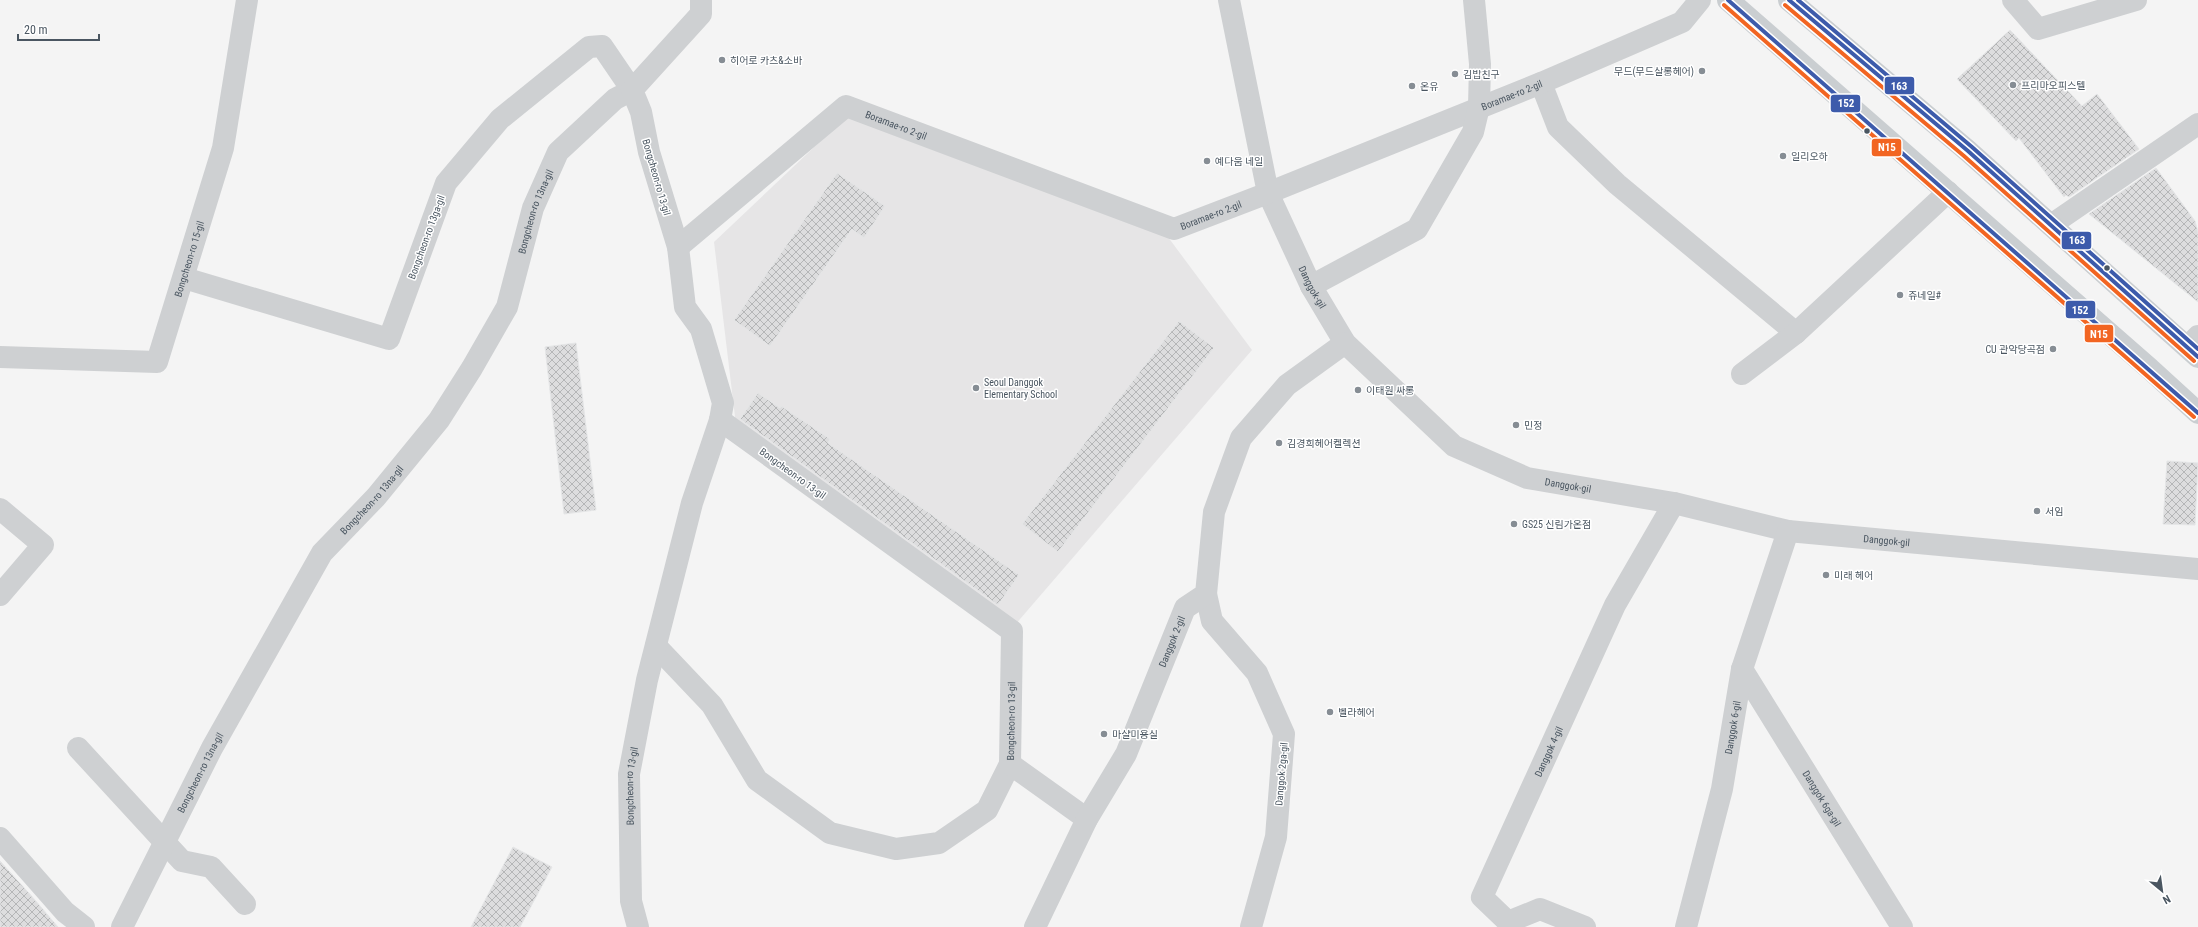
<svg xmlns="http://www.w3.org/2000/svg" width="2198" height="927" viewBox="0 0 2198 927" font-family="'Roboto Condensed','Noto Sans KR',sans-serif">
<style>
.education{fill:#e6e5e6}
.building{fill:url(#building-cross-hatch);stroke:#e5e6e7}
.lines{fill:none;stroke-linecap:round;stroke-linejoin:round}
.minor{stroke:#ced0d2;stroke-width:22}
.major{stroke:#caced1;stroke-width:22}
.bus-1-casing{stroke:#fff;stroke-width:7}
.bus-2-casing{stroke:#fff;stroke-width:7}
.bus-3-casing{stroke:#fff;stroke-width:7}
.bus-1{stroke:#3d5bab;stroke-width:4}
.bus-2{stroke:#f26522;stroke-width:4}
.bus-3{stroke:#3d5bab;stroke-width:4}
.poi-dot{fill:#868d94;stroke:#fff;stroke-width:1.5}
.bus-dot{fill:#4a5661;stroke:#fff;stroke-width:1.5}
.labels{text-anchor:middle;stroke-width:3;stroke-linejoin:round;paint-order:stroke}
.poi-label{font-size:10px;fill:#4a5661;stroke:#fff;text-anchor:start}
.street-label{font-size:10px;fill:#4a5661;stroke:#fff}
.line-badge{stroke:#fff;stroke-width:1.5}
.badge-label{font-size:11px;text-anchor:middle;font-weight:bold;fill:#fff}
</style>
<defs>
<pattern id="building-cross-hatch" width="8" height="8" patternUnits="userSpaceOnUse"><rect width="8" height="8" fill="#ddddde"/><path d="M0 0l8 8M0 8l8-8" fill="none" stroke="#b5b6b7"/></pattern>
</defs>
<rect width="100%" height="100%" fill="#f4f4f4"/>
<path class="education" d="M 847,116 L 1165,233 L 1252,350 L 1014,626 L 736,425 L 714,242 Z"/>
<g class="building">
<path d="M 2010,30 L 2082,106 L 2097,94 L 2139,149 L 2069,197 L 2066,195 L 2064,197 L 2019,138 L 2016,141 L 1957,79 Z"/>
<path d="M 2156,168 L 2195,221 L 2198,232 L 2198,302 L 2089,214 Z"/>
<path d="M 837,173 L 885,206 L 864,238 L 852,229 L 770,346 L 734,320 Z"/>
<path d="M 1179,321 L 1214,348 L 1058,552 L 1022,524 Z"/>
<path d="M 576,343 L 596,510 L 564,514 L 545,347 Z"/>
<path d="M 758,393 L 780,408 L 781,406 L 830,439 L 828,443 L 1019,575 L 998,605 L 740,419 Z"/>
<path d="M 2167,461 L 2198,463 L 2195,525 L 2163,524 Z"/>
<path d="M 513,847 L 552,867 L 520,927 L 471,927 Z"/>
<path d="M 0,861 L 35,900 L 58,927 L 0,927 Z"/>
</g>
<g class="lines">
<g class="minor">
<path id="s1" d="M 1229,0 L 1268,193 L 1311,286 L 1345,343 L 1454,446 L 1527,478 L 1674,503 L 1788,531 L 2198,569"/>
<path d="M 2013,0 L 2038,29 L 2136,0"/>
<path d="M 1541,83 L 1558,127 L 1617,184 L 1796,333"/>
<path d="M 2051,225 L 2198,124"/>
<path id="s2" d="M 678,247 L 846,106 L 1174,229 L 1268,193 L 1541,83 L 1682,22 L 1700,0"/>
<path d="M 1311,286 L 1417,229 L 1473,132 L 1479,107 L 1480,64 L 1474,0"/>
<path d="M 2187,347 L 2198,336"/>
<path id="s3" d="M 0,357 L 157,362 L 223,148 L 247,0"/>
<path d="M 1742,374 L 1796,333 L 1948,192"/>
<path d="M 0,509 L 43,545 L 0,595"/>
<path d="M 1206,594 L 1212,621 L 1257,673 L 1284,734 L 1276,837 L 1251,927"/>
<path id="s4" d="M 656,646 L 712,705 L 757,780 L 830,833 L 896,849 L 939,843 L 987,810 L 1010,764 L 1012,631 L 720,420"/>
<path id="s5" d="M 1742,669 L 1902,927"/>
<path d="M 78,748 L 182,861 L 211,867 L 245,904"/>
<path d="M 1010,764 L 1087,819"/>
<path d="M 0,838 L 65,912 L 84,927"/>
<path id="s6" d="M 122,927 L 212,748 L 322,553 L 376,497 L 439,420 L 472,368 L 507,307 L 533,208 L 558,152 L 615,99 L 632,90 L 602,46 L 589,47 L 500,119 L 446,183 L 389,339 L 184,278"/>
<path id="s7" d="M 638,927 L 631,901 L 629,774 L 647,680 L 692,503 L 720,420 L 723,403 L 701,329 L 685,307 L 678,247 L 649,152 L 641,112 L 632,90 L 701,14 L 701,0"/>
<path id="s8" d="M 1035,927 L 1087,819 L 1126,754 L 1185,608 L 1206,594 L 1214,512 L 1241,438 L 1287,385 L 1345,343"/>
<path id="s9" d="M 1585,927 L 1540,909 L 1508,922 L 1482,897 L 1615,605 L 1674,503"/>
<path id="s10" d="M 1686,927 L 1722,789 L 1742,669 L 1788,531"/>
</g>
<g class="major">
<path d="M 1728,0 L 2150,369 L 2198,413"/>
<path d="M 1789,0 L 1968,151 L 2198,357"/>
</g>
<defs>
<g id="bus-1">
<path d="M 1728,0 L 2198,413"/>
<path d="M 1789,0 L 1968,151 L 2198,357"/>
</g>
<g id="bus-2">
<path d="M 1724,5 L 2194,417"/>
<path d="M 1785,5 L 1964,156 L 2194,361"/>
</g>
<path id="bus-3" d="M 1798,0 L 1972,147 L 2198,349"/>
</defs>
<use href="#bus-1" class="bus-1-casing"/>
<use href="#bus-2" class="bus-2-casing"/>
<use href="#bus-3" class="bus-3-casing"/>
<use href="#bus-1" class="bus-1"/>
<use href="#bus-2" class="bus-2"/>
<use href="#bus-3" class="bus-3"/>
</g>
<g class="poi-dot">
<circle cx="722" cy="60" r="4"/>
<circle cx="1702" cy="71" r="4"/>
<circle cx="1455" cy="74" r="4"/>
<circle cx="2013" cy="85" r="4"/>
<circle cx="1412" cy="86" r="4"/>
<circle cx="1783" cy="156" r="4"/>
<circle cx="1207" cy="161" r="4"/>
<circle cx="1900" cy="295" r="4"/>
<circle cx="2053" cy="349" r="4"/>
<circle cx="976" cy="388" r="4"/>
<circle cx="1358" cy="390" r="4"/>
<circle cx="1516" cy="425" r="4"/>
<circle cx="1279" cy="443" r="4"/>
<circle cx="2037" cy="511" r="4"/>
<circle cx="1514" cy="524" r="4"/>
<circle cx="1826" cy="575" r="4"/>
<circle cx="1330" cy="712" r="4"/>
<circle cx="1104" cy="734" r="4"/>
</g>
<g class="bus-dot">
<circle cx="1867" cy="131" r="3.5"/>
<circle cx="2107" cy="268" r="3.5"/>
</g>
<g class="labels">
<g class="poi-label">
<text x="730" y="64">히어로 카츠&amp;소바</text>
<text x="1694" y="75" text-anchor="end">무드(무드살롱헤어)</text>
<text x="1463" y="78">김밥친구</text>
<text x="2021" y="89">프리마오피스텔</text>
<text x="1420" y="90">온유</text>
<text x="1791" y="160">일리오하</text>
<text x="1215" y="165">예다움 네일</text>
<text x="1908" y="299">쥬네일#</text>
<text x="2045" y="353" text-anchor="end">CU 관악당곡점</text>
<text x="984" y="386">Seoul Danggok<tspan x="984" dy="12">Elementary School</tspan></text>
<text x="1366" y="394">이태원 싸롱</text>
<text x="1524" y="429">민정</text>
<text x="1287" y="447">김경희헤어켈렉션</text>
<text x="2045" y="515">서임</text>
<text x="1522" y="528">GS25 신림가온점</text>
<text x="1834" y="579">미래 헤어</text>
<text x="1338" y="716">벨라헤어</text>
<text x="1112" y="738">마샬미용실</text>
</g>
<g class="street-label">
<text dy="4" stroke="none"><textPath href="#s2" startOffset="933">Boramae-ro 2-gil</textPath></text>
<text dy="4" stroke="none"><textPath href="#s2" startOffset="273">Boramae-ro 2-gil</textPath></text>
<text transform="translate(657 177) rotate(74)" y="4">Bongcheon-ro 13-gil</text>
<text dy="4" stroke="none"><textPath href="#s6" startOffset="833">Bongcheon-ro 13na-gil</textPath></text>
<text dy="4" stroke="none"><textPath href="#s2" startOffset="609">Boramae-ro 2-gil</textPath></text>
<text transform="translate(426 237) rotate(-70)" y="4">Bongcheon-ro 13ga-gil</text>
<text dy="4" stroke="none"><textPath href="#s3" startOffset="265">Bongcheon-ro 15-gil</textPath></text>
<text dy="4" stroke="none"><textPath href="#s1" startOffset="301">Danggok-gil</textPath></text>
<text transform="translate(793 473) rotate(36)" y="4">Bongcheon-ro 13-gil</text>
<text dy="4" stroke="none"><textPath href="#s1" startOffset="637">Danggok-gil</textPath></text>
<text dy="4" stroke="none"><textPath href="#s6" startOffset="497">Bongcheon-ro 13na-gil</textPath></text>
<text dy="4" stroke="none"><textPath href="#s1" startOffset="961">Danggok-gil</textPath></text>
<text dy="4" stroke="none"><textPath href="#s8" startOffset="317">Danggok 2-gil</textPath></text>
<text dy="4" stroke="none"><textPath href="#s4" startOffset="523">Bongcheon-ro 13-gil</textPath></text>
<text dy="4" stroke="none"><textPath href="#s10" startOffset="205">Danggok 6-gil</textPath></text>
<text dy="4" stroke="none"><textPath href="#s9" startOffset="279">Danggok 4-gil</textPath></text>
<text dy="4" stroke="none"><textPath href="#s6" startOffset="173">Bongcheon-ro 13na-gil</textPath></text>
<text transform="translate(1281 774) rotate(-85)" y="4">Danggok 2ga-gil</text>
<text dy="4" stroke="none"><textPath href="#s7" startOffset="142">Bongcheon-ro 13-gil</textPath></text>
<text dy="4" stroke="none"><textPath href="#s5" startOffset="152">Danggok 6ga-gil</textPath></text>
</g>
</g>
<g class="line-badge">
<rect x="1884" y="76" width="31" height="19" rx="4" fill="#3d5bab"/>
<rect x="1830" y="94" width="31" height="19" rx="4" fill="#3d5bab"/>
<rect x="1871" y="138" width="31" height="19" rx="4" fill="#f26522"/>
<rect x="2061" y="231" width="31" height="19" rx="4" fill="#3d5bab"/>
<rect x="2065" y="300" width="31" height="19" rx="4" fill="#3d5bab"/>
<rect x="2084" y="324" width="30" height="19" rx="4" fill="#f26522"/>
</g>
<g class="badge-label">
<text x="1899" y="90">163</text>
<text x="1846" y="107">152</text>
<text x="1887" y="151">N15</text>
<text x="2077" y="244">163</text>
<text x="2080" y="314">152</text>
<text x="2099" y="338">N15</text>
</g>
<g transform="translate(2162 891) rotate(151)" stroke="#ffffff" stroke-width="3" paint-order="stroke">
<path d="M0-3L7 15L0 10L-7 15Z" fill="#4a5661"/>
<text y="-6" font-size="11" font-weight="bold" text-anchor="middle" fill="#4a5661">N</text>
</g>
<path d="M18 34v6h81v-6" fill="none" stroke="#4a5661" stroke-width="2"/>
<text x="24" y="34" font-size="12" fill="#4a5661" stroke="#ffffff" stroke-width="3" paint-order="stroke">20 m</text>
</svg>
